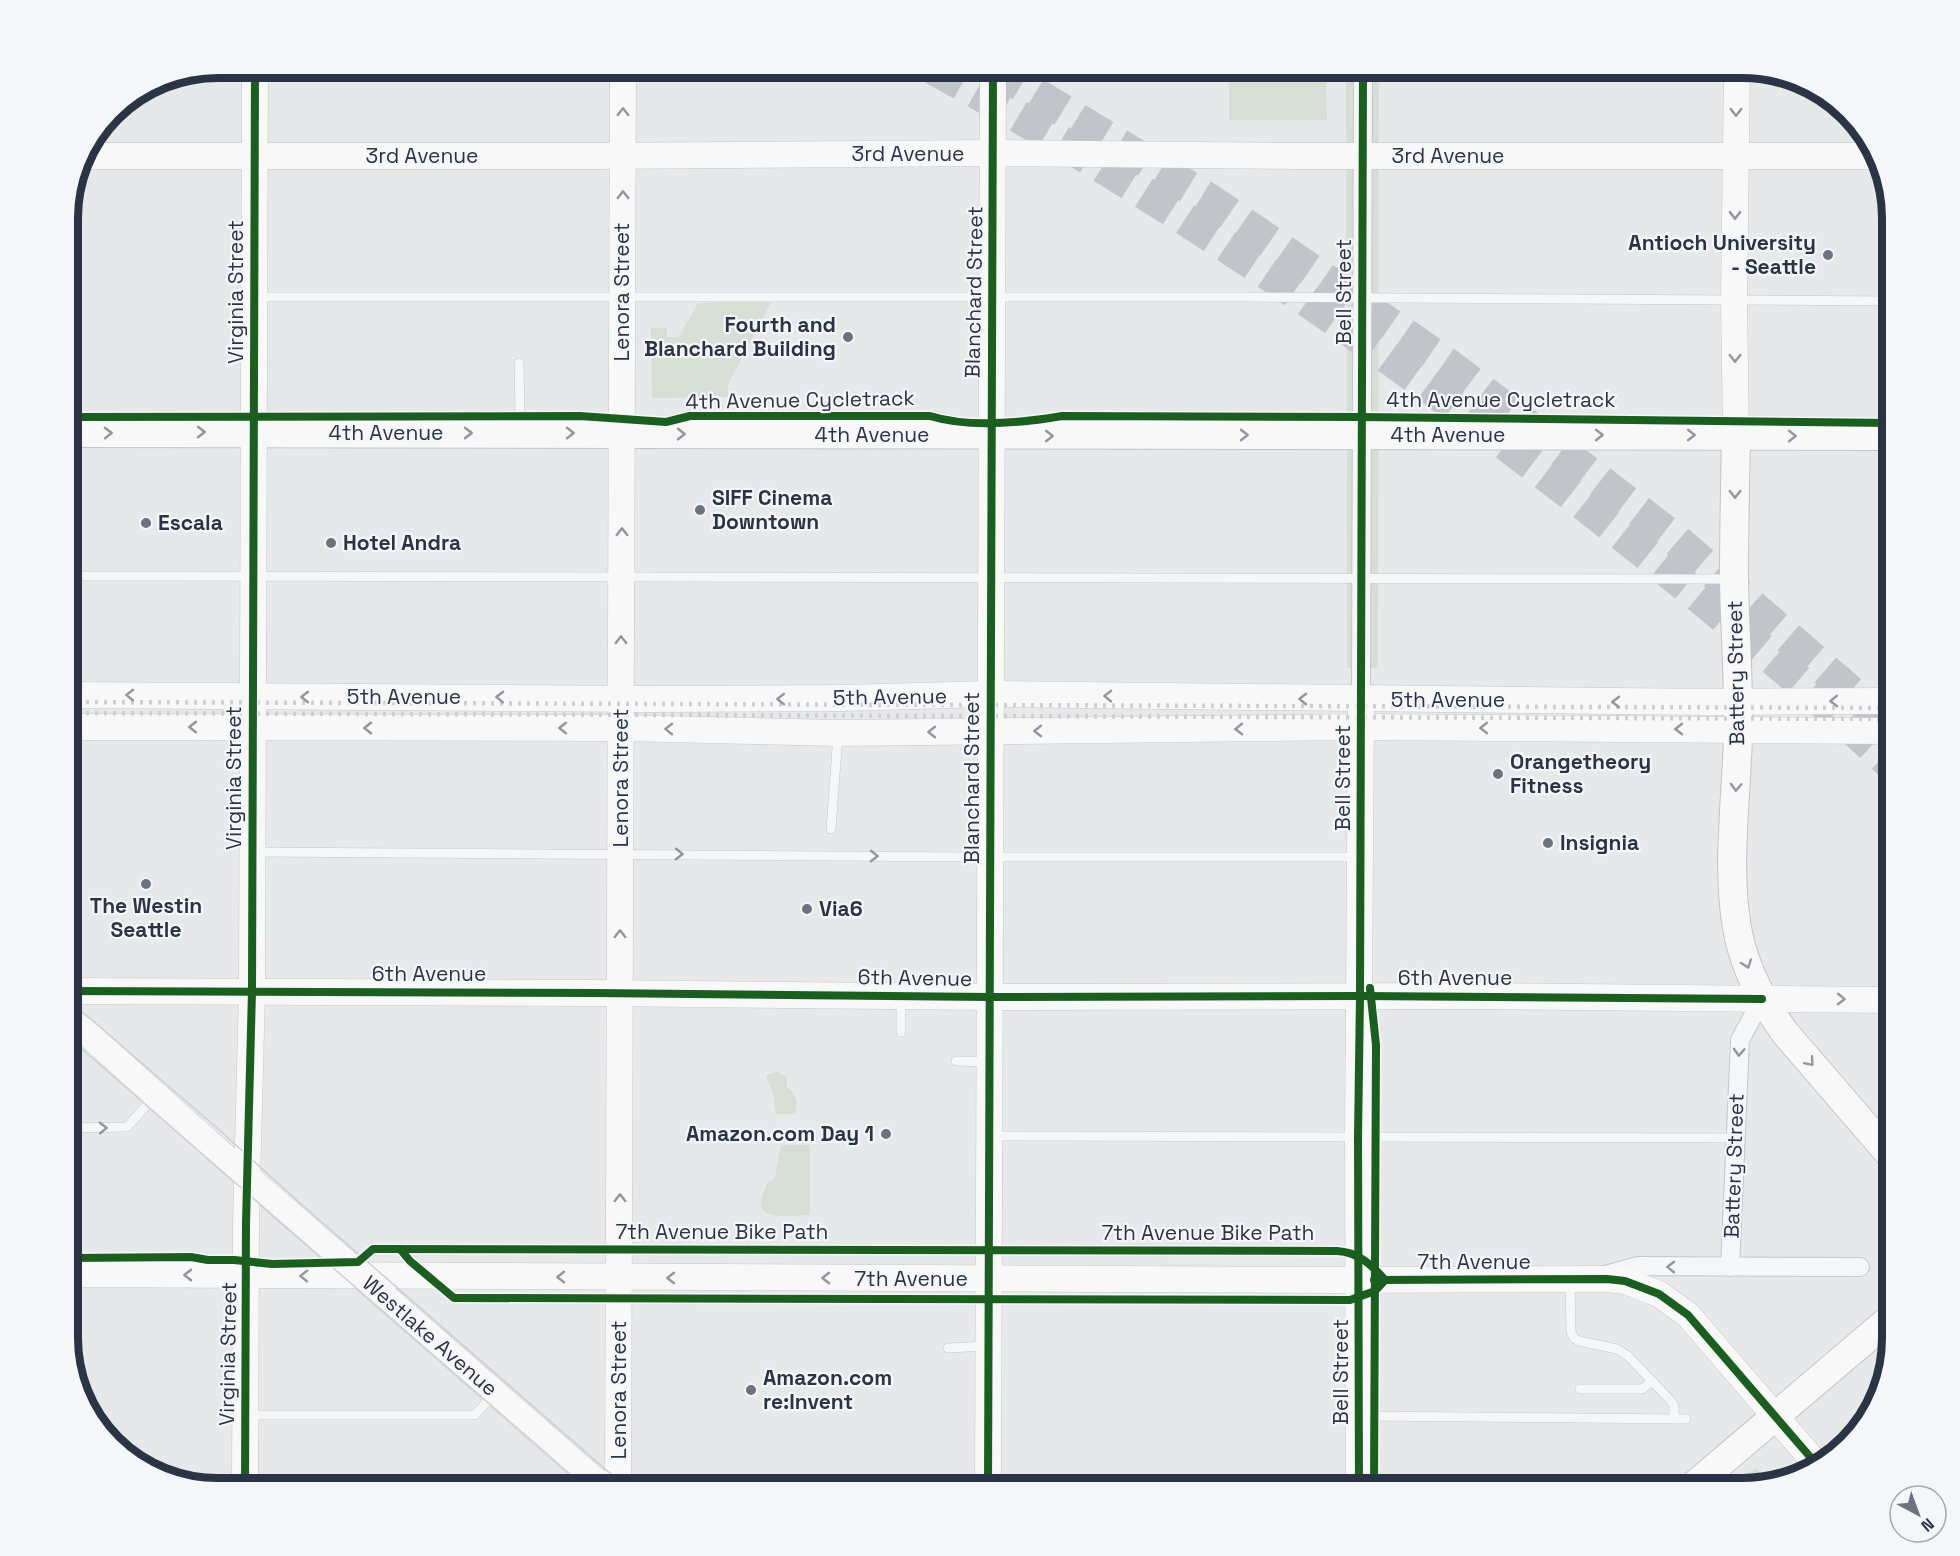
<svg xmlns="http://www.w3.org/2000/svg" width="1960" height="1556" viewBox="0 0 1960 1556" font-family="'Space Grotesk',sans-serif">
<style>
.green{fill:#d6ded6}
.lines{fill:none;stroke-linecap:round;stroke-linejoin:round}
.highway-tunnel{stroke:#c1c4c9;stroke-width:33;stroke-dasharray:33 16;stroke-linecap:butt}
.lane-casing{stroke:#c4c6c8;stroke-width:10}
.street-casing{stroke:#c4c6c8;stroke-width:20}
.secondary-casing{stroke:#c4c6c8;stroke-width:27}
.primary-casing{stroke:#c2c5c8;stroke-width:30}
.lane{stroke:#f5f6f7;stroke-width:9}
.street{stroke:#f5f6f7;stroke-width:18}
.secondary{stroke:#f8f8f8;stroke-width:26}
.primary{stroke:#f8f8f8;stroke-width:28}
.tram{stroke:#cecfd2;stroke-width:1.5}
.rail{stroke:#cecfd2;stroke-width:4.5;stroke-dasharray:3 6;stroke-linecap:butt}
.cycleway-casing{stroke:#f4f6f9;stroke-width:11}
.cycleway{stroke:#1b5e20;stroke-width:8}
.oneway{stroke:#92969e}
.oneway2{stroke:#90959e}
.poi-dot{fill:#6c737f;stroke:#f4f6f9;stroke-width:2}
.labels{text-anchor:middle;stroke-width:4.5;stroke-linejoin:round;paint-order:stroke}
.street-label{font-size:21px;fill:#2b3445;stroke:#f4f6f9}
.poi-label{font-size:21px;font-weight:bold;fill:#2b3445;stroke:#f4f6f9;text-anchor:start}
.rim{fill:none;stroke:#2b3445;stroke-width:8}
</style>
<rect width="100%" height="100%" fill="#e6e8ea"/>
<g class="green">
<path d="M 1229,68 L 1326,68 L 1327,120 L 1229,120 Z"/>
<path d="M 1346,68 L 1379,68 L 1378,668 L 1347,668 Z"/>
<path d="M 772,301 L 728,384 L 728,397 L 652,398 L 651,328 L 667,328 L 667,337 L 679,337 L 698,303 Z"/>
<path d="M 777,1071 L 787,1078 L 787,1087 C 797,1096 798,1101 795,1114 L 776,1114 L 773,1093 L 766,1076 Z"/>
<path d="M 781,1145 L 810,1145 L 810,1215 C 797,1215 757,1222 761,1200 C 762,1194 766,1188 768,1182 L 772,1181 L 775,1177 Z"/>
<path d="M 1756,1468 L 1768,1482 L 1742,1488 L 1732,1488 Z"/>
</g>
<g class="lines">
<g class="highway-tunnel">
<path d="M 933,68 C 1156,191 1367,336 1568,492 C 1679,579 1789,668 1892,765"/>
<path d="M 993,68 L 1208,199 L 1446,363 L 1675,539 L 1892,728"/>
</g>
<defs>
<g id="lane">
<path d="M 256,297 L 1243,297 L 1892,301"/>
<path d="M 518,431 L 520,416 L 519,363"/>
<path d="M 68,576 L 1730,579"/>
<path d="M 831,829 L 838,735"/>
<path d="M 253,852 L 968,857 L 1358,857"/>
<path d="M 901,1032 L 901,999"/>
<path d="M 956,1061 L 987,1062"/>
<path d="M 68,1128 L 127,1127 L 154,1097"/>
<path d="M 990,1136 L 1734,1138"/>
<path d="M 1570,1281 L 1571,1332 L 1574,1338 L 1579,1341 L 1617,1349 L 1628,1356 L 1671,1401 L 1674,1406 L 1674,1419"/>
<path d="M 948,1348 L 986,1346"/>
<path d="M 1580,1389 L 1642,1389 L 1652,1381"/>
<path d="M 248,1415 L 475,1415 L 494,1394"/>
<path d="M 1361,1416 L 1686,1419"/>
</g>
<g id="street">
<path d="M 1361,699 L 1363,68"/>
<path d="M 1730,1267 L 1740,1040 L 1762,999"/>
<path d="M 1606,1275 L 1638,1266 L 1860,1267"/>
</g>
<g id="secondary">
<path d="M 82,156 L 594,156 L 993,153 L 1297,156 L 1878,156"/>
<path d="M 1736,435 L 1734,300 L 1737,68"/>
<path d="M 68,695 L 648,699 L 840,698 L 991,694 L 1708,702 L 1892,701"/>
<path d="M 68,727 L 621,728 L 838,733 L 1361,727 L 1892,731"/>
<path d="M 68,991 L 595,993 L 988,997 L 1478,996 L 1892,1000"/>
<path d="M 68,1016 L 227,1159 L 604,1488"/>
<path d="M 68,1274 L 1337,1280 L 1607,1279 L 1625,1281 L 1659,1294 L 1688,1315 L 1818,1466"/>
<path d="M 245,1488 L 246,1223 L 252,991 L 255,68"/>
<path d="M 618,1488 L 623,68"/>
<path d="M 988,1488 L 993,68"/>
<path d="M 1359,1488 L 1358,1137 L 1361,712"/>
</g>
<g id="primary">
<path d="M 68,433 L 1892,436"/>
<path d="M 1736,435 C 1735,484 1734,533 1734,581 C 1735,631 1739,682 1738,732 C 1737,795 1726,865 1737,928 C 1744,968 1762,1002 1786,1034 L 1892,1157"/>
<path d="M 1691,1488 L 1892,1317"/>
</g>
</defs>
<use href="#lane" class="lane-casing"/>
<use href="#street" class="street-casing"/>
<use href="#secondary" class="secondary-casing"/>
<use href="#primary" class="primary-casing"/>
<use href="#lane" class="lane"/>
<use href="#street" class="street"/>
<use href="#secondary" class="secondary"/>
<use href="#primary" class="primary"/>
<g class="tram">
<path d="M 68,1002 L 93,1021 L 216,1127 L 300,1203 L 627,1488"/>
<path d="M 68,1037 L 586,1488"/>
</g>
<g class="rail">
<path d="M 68,702 L 1892,708"/>
<path d="M 68,713 L 1892,719"/>
</g>
<defs>
<g id="cycleway">
<path d="M 68,417 L 580,416 L 666,422 L 690,416 L 930,416 C 969,428 1021,423 1062,416 L 1361,417 L 1892,423"/>
<path d="M 1370,988 L 1376,1045 L 1374,1488"/>
<path d="M 68,991 L 595,993 L 988,997 L 1360,996 L 1762,999"/>
<path d="M 400,1249 L 410,1261 L 454,1298 L 1350,1300 L 1375,1291 L 1385,1280"/>
<path d="M 68,1258 L 191,1257 L 208,1260 L 234,1260 L 272,1264 L 358,1262 L 373,1249 L 381,1249 L 1337,1251 C 1358,1252 1372,1265 1385,1280"/>
<path d="M 1374,1280 L 1607,1279 L 1625,1281 L 1659,1294 L 1688,1315 L 1818,1466"/>
<path d="M 245,1488 L 246,1223 L 252,991 L 255,68"/>
<path d="M 988,1488 L 993,68"/>
<path d="M 1359,1488 L 1358,1137 L 1360,996 L 1363,68"/>
</g>
</defs>
<use href="#cycleway" class="cycleway-casing"/>
<use href="#cycleway" class="cycleway"/>
</g>
<defs><path id="oneway-chevron" d="M-2-3.5L2.5 0L-2 3.5" fill="none" stroke-width="1.6" stroke-linecap="round" stroke-linejoin="round" transform="scale(1.5)"/></defs>
<g class="oneway">
<use href="#oneway-chevron" transform="translate(623 112) rotate(-90)"/>
<use href="#oneway-chevron" transform="translate(1736 112) rotate(90)"/>
<use href="#oneway-chevron" transform="translate(623 195) rotate(-90)"/>
<use href="#oneway-chevron" transform="translate(1735 215) rotate(91)"/>
<use href="#oneway-chevron" transform="translate(1735 358) rotate(90)"/>
<use href="#oneway-chevron" transform="translate(201 432)"/>
<use href="#oneway-chevron" transform="translate(108 433) rotate(-1)"/>
<use href="#oneway-chevron" transform="translate(468 433)"/>
<use href="#oneway-chevron" transform="translate(570 433)"/>
<use href="#oneway-chevron" transform="translate(681 434)"/>
<use href="#oneway-chevron" transform="translate(1244 435)"/>
<use href="#oneway-chevron" transform="translate(1599 435)"/>
<use href="#oneway-chevron" transform="translate(1691 435)"/>
<use href="#oneway-chevron" transform="translate(1049 436)"/>
<use href="#oneway-chevron" transform="translate(1792 436)"/>
<use href="#oneway-chevron" transform="translate(1735 494) rotate(90)"/>
<use href="#oneway-chevron" transform="translate(622 532) rotate(-90)"/>
<use href="#oneway-chevron" transform="translate(621 640) rotate(-90)"/>
<use href="#oneway-chevron" transform="translate(130 695) rotate(-179)"/>
<use href="#oneway-chevron" transform="translate(1108 696) rotate(-179)"/>
<use href="#oneway-chevron" transform="translate(305 697) rotate(-180)"/>
<use href="#oneway-chevron" transform="translate(500 697) rotate(-179)"/>
<use href="#oneway-chevron" transform="translate(781 699) rotate(180)"/>
<use href="#oneway-chevron" transform="translate(1303 699) rotate(-179)"/>
<use href="#oneway-chevron" transform="translate(1834 701) rotate(179)"/>
<use href="#oneway-chevron" transform="translate(1616 702) rotate(-180)"/>
<use href="#oneway-chevron" transform="translate(193 727) rotate(-180)"/>
<use href="#oneway-chevron" transform="translate(368 728) rotate(-180)"/>
<use href="#oneway-chevron" transform="translate(563 728) rotate(-180)"/>
<use href="#oneway-chevron" transform="translate(1484 728) rotate(-180)"/>
<use href="#oneway-chevron" transform="translate(669 729) rotate(-179)"/>
<use href="#oneway-chevron" transform="translate(1239 729) rotate(179)"/>
<use href="#oneway-chevron" transform="translate(1679 729) rotate(-180)"/>
<use href="#oneway-chevron" transform="translate(1038 731) rotate(180)"/>
<use href="#oneway-chevron" transform="translate(932 732) rotate(180)"/>
<use href="#oneway-chevron" transform="translate(1736 787) rotate(92)"/>
<use href="#oneway-chevron" transform="translate(620 934) rotate(-90)"/>
<use href="#oneway-chevron" transform="translate(1747 964) rotate(70)"/>
<use href="#oneway-chevron" transform="translate(1841 999) rotate(1)"/>
<use href="#oneway-chevron" transform="translate(1810 1062) rotate(49)"/>
<use href="#oneway-chevron" transform="translate(620 1198) rotate(-90)"/>
<use href="#oneway-chevron" transform="translate(188 1275) rotate(-180)"/>
<use href="#oneway-chevron" transform="translate(304 1276) rotate(-179)"/>
<use href="#oneway-chevron" transform="translate(561 1277) rotate(-180)"/>
<use href="#oneway-chevron" transform="translate(671 1278) rotate(-180)"/>
<use href="#oneway-chevron" transform="translate(826 1278) rotate(-180)"/>
</g>
<g class="oneway2">
<use href="#oneway-chevron" transform="translate(679 854) rotate(1)"/>
<use href="#oneway-chevron" transform="translate(874 856) rotate(1)"/>
<use href="#oneway-chevron" transform="translate(1739 1052) rotate(93)"/>
<use href="#oneway-chevron" transform="translate(103 1128) rotate(-1)"/>
<use href="#oneway-chevron" transform="translate(1671 1267) rotate(-179)"/>
</g>
<g class="poi-dot">
<circle cx="1828" cy="255" r="6"/>
<circle cx="848" cy="337" r="6"/>
<circle cx="700" cy="510" r="6"/>
<circle cx="146" cy="523" r="6"/>
<circle cx="331" cy="543" r="6"/>
<circle cx="1498" cy="774" r="6"/>
<circle cx="1548" cy="843" r="6"/>
<circle cx="146" cy="884" r="6"/>
<circle cx="807" cy="909" r="6"/>
<circle cx="886" cy="1134" r="6"/>
<circle cx="751" cy="1390" r="6"/>
</g>
<g class="labels">
<g class="street-label">
<text x="908" y="161">3rd Avenue</text>
<text x="422" y="163">3rd Avenue</text>
<text x="1448" y="163">3rd Avenue</text>
<text transform="translate(236 292) rotate(-90)" y="7">Virginia Street</text>
<text transform="translate(622 292) rotate(-90)" y="7">Lenora Street</text>
<text transform="translate(974 292) rotate(-89)" y="7">Blanchard Street</text>
<text transform="translate(1344 292) rotate(-90)" y="7">Bell Street</text>
<text transform="translate(800 400) rotate(-1)" y="7">4th Avenue Cycletrack</text>
<text x="1501" y="407">4th Avenue Cycletrack</text>
<text x="386" y="440">4th Avenue</text>
<text x="872" y="442">4th Avenue</text>
<text x="1448" y="442">4th Avenue</text>
<text transform="translate(1736 673) rotate(-91)" y="7">Battery Street</text>
<text x="404" y="704">5th Avenue</text>
<text transform="translate(890 697) rotate(-1)" y="7">5th Avenue</text>
<text x="1448" y="707">5th Avenue</text>
<text transform="translate(234 778) rotate(-90)" y="7">Virginia Street</text>
<text transform="translate(621 778) rotate(-90)" y="7">Lenora Street</text>
<text transform="translate(972 778) rotate(-90)" y="7">Blanchard Street</text>
<text transform="translate(1343 778) rotate(-90)" y="7">Bell Street</text>
<text x="429" y="981">6th Avenue</text>
<text transform="translate(915 978) rotate(1)" y="7">6th Avenue</text>
<text x="1455" y="985">6th Avenue</text>
<text transform="translate(1734 1166) rotate(-88)" y="7">Battery Street</text>
<text x="722" y="1239">7th Avenue Bike Path</text>
<text x="1208" y="1240">7th Avenue Bike Path</text>
<text x="1474" y="1269">7th Avenue</text>
<text x="911" y="1286">7th Avenue</text>
<text transform="translate(430 1336) rotate(41)" y="7">Westlake Avenue</text>
<text transform="translate(228 1354) rotate(-89)" y="7">Virginia Street</text>
<text transform="translate(1341 1372) rotate(-90)" y="7">Bell Street</text>
<text transform="translate(619 1390) rotate(-90)" y="7">Lenora Street</text>
</g>
<g class="poi-label">
<text x="1816" y="250" text-anchor="end">Antioch University<tspan x="1816" dy="24">- Seattle</tspan></text>
<text x="836" y="332" text-anchor="end">Fourth and<tspan x="836" dy="24">Blanchard Building</tspan></text>
<text x="712" y="505">SIFF Cinema<tspan x="712" dy="24">Downtown</tspan></text>
<text x="158" y="530">Escala</text>
<text x="343" y="550">Hotel Andra</text>
<text x="1510" y="769">Orangetheory<tspan x="1510" dy="24">Fitness</tspan></text>
<text x="1560" y="850">Insignia</text>
<text x="146" y="913" text-anchor="middle">The Westin<tspan x="146" dy="24">Seattle</tspan></text>
<text x="819" y="916">Via6</text>
<text x="874" y="1141" text-anchor="end">Amazon.com Day 1</text>
<text x="763" y="1385">Amazon.com<tspan x="763" dy="24">re:Invent</tspan></text>
</g>
</g>
<path d="M0 0H1960V1556H0ZM218 78H1742A140 140 0 0 1 1882 218V1338A140 140 0 0 1 1742 1478H218A140 140 0 0 1 78 1338V218A140 140 0 0 1 218 78Z" fill="#f4f6f9" fill-rule="evenodd"/>
<path class="rim" d="M218 78H1742A140 140 0 0 1 1882 218V1338A140 140 0 0 1 1742 1478H218A140 140 0 0 1 78 1338V218A140 140 0 0 1 218 78Z"/>
<g transform="translate(1918 1514) rotate(139)"><circle r="28" fill="#f4f6f9" stroke="#a4a8b1" stroke-width="1.5"/>
<path d="M0-4.5L10 22L0 15L-10 22Z" fill="#6c737f"/>
<text y="-9" font-size="16" font-weight="bold" text-anchor="middle" fill="#2b3445">N</text>
</g>
</svg>
